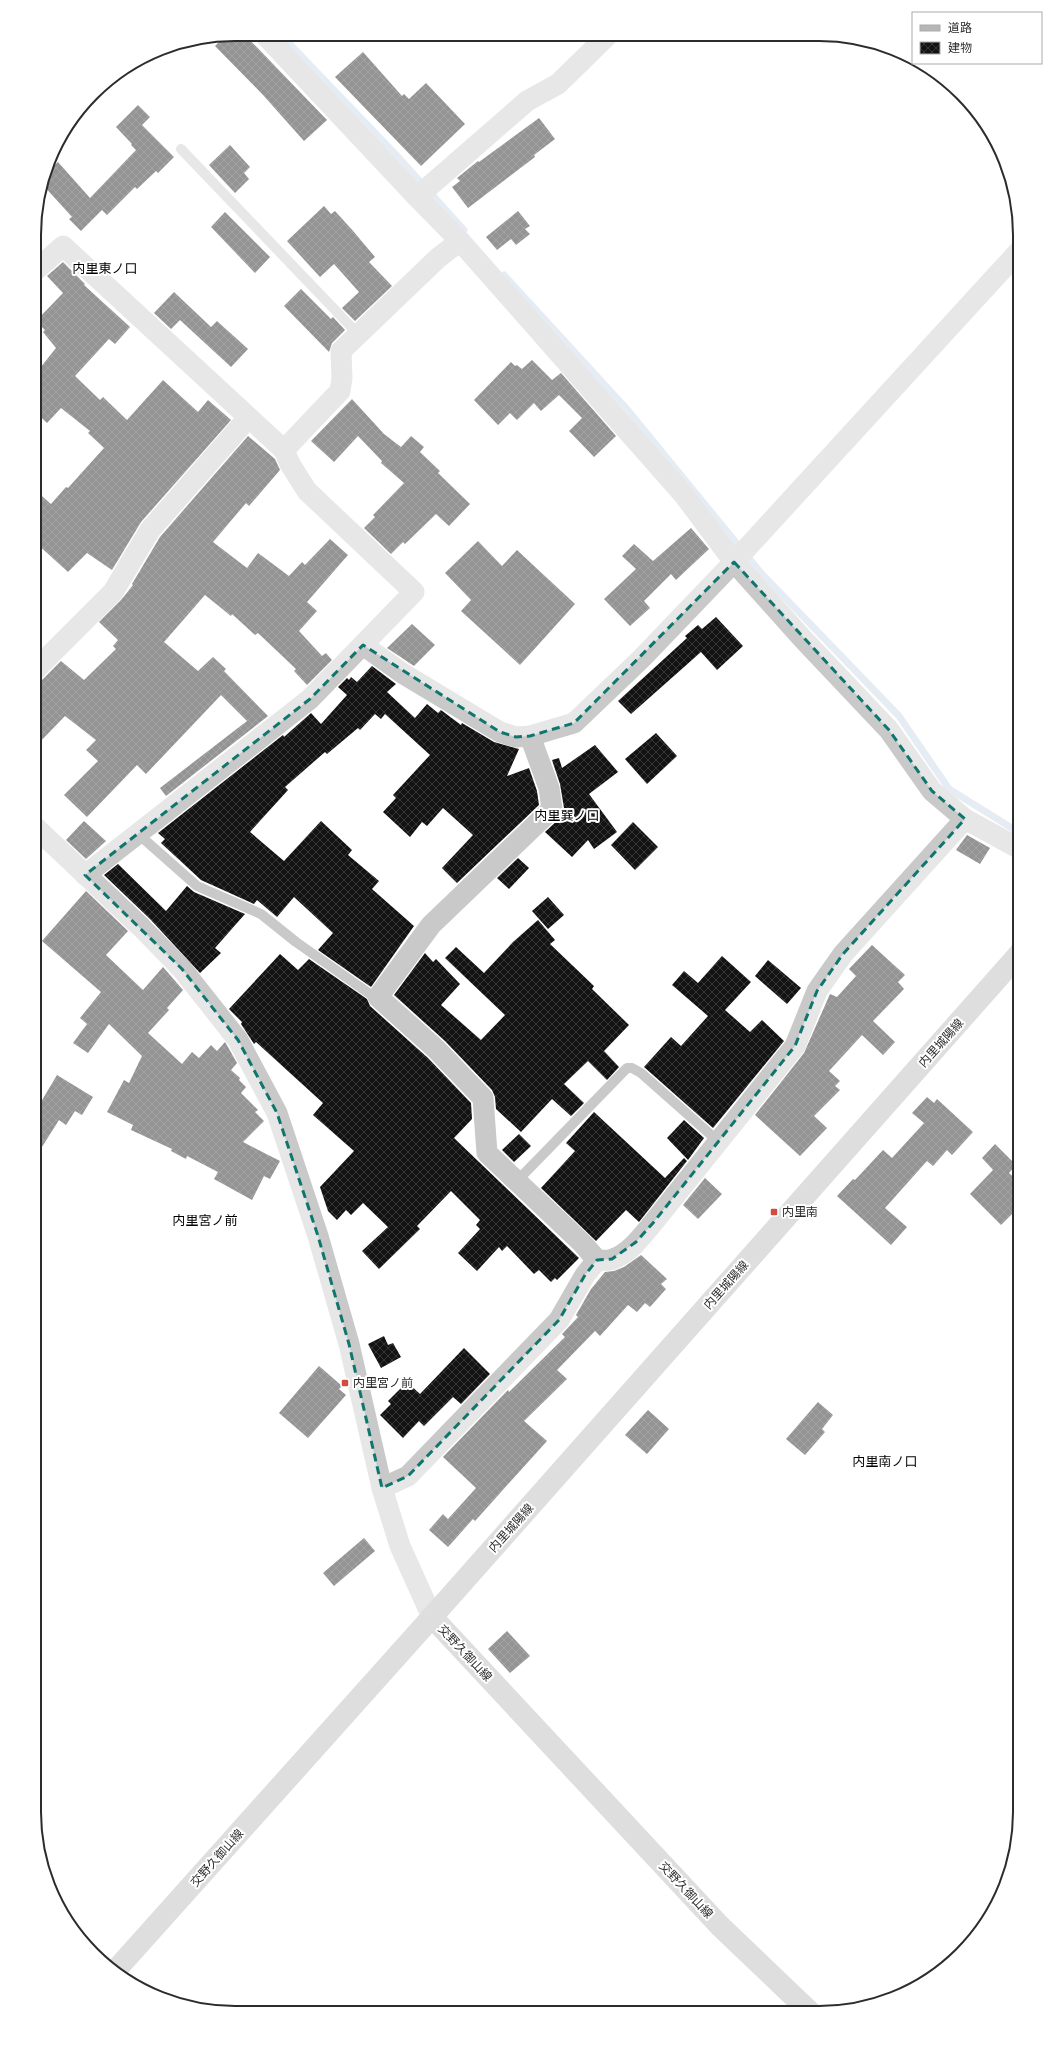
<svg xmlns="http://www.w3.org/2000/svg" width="1054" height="2047" viewBox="0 0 1054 2047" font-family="'Fira Sans Condensed','Noto Sans JP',sans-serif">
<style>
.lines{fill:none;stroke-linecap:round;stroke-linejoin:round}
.stream{stroke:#c8d6e6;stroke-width:7}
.building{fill:url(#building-cross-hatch)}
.service{stroke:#c9c9c9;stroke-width:10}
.minor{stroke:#c9c9c9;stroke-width:21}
.secondary{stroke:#b6b6b6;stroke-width:22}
.marked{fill:none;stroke:#0f766e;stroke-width:3;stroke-dasharray:8 5;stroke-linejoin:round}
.poi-dot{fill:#d04d41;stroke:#fff;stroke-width:1.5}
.labels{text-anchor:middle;stroke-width:4;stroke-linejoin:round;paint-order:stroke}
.street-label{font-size:12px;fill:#2c2c2c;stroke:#fff}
.poi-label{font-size:12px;fill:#2c2c2c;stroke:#fff;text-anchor:start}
.neighbourhood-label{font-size:13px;fill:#000;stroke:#fff}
.rim{fill:none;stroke:#2c2c2c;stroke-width:2}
</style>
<defs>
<pattern id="building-cross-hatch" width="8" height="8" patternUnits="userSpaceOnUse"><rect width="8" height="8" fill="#131313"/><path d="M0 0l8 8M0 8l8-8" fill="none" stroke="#363636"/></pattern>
</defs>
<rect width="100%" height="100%" fill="#fff"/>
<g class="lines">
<g class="stream">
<path d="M 280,34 L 399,158 L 464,230"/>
<path d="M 504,275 L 626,408 L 761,573 L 899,716 L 949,789 L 1020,833"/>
</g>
</g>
<g class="building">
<path d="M 235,34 L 244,34 L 327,120 L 304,141 L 263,95 L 215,46 L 225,36 Z"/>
<path d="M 363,52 L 402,96 L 404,94 L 409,99 L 426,83 L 465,124 L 421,166 L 335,77 Z"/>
<path d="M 138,105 L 150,117 L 142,125 L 174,157 L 158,173 L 156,171 L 137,189 L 135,187 L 107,215 L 102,210 L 81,231 L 69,219 L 72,217 L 43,185 L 47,172 L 58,162 L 90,198 L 136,150 L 131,145 L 132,144 L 116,127 Z"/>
<path d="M 539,118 L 555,139 L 534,155 L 535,157 L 468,208 L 452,187 L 460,181 L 457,178 L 478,161 L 479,162 Z"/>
<path d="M 230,145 L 250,167 L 244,173 L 249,179 L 235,193 L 209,165 Z"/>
<path d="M 324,206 L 331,214 L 335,211 L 354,232 L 375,257 L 369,262 L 392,286 L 355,321 L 342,308 L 359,292 L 334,264 L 320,277 L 287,241 Z"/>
<path d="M 518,211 L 530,226 L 525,229 L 530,234 L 516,245 L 511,239 L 497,250 L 486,237 Z"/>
<path d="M 225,212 L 270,257 L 255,273 L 211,227 Z"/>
<path d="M 63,262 L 85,284 L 84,285 L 130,327 L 115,344 L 109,339 L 75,376 L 100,400 L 103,397 L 127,420 L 163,380 L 198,412 L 208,400 L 231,420 L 141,522 L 112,570 L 87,553 L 68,572 L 35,542 L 35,490 L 51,504 L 66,487 L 68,488 L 104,448 L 88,433 L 90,431 L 61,408 L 47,423 L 35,412 L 36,373 L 56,348 L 43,332 L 45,330 L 36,321 L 63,293 L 47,276 Z"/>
<path d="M 301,289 L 331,319 L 333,317 L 345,330 L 332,343 L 329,352 L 284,306 Z"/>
<path d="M 174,292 L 211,327 L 217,321 L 248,349 L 231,367 L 180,320 L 171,329 L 154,313 Z"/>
<path d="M 532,360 L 552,380 L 561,373 L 616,436 L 594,457 L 569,431 L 582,418 L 559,395 L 541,411 L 534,403 L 517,420 L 510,413 L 498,425 L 474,400 L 511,362 L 515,366 L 517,365 L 522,369 Z"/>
<path d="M 352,399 L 384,434 L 401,447 L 411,436 L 424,447 L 420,452 L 440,471 L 438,473 L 470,504 L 449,526 L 436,514 L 405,544 L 403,542 L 391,554 L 364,528 L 375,517 L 373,515 L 404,483 L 381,463 L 382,461 L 358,436 L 334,462 L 311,441 Z"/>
<path d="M 248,436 L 275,459 L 280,470 L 249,506 L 246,503 L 213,542 L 247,568 L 258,553 L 289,576 L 302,562 L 305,565 L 330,539 L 348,555 L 307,602 L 317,611 L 299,631 L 322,656 L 326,653 L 332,660 L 307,685 L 294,671 L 296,669 L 258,633 L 255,635 L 232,614 L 231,616 L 205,595 L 164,642 L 198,671 L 213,657 L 226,669 L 224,671 L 268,716 L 166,796 L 160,788 L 247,721 L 221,695 L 146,774 L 137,765 L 87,817 L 64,795 L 98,761 L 86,750 L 96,740 L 65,716 L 35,747 L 35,687 L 61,661 L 84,680 L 116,649 L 113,646 L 118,640 L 99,622 L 121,600 L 133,585 L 132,584 L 160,537 Z"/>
<path d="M 691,528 L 709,549 L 676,580 L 671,574 L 644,601 L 650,608 L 630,626 L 604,599 L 636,569 L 622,556 L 634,544 L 653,561 Z"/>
<path d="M 478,541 L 502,566 L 517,550 L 575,604 L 520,665 L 461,611 L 471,600 L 445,573 Z"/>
<path d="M 716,617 L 743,646 L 717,670 L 701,652 L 631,714 L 618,701 L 687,638 L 685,636 L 698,625 L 702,629 Z"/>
<path d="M 412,624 L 435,645 L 414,666 L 387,648 Z"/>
<path d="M 372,666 L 396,684 L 387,692 L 415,718 L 427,704 L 438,713 L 441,710 L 461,725 L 462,723 L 494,742 L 519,749 L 507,776 L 529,768 L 537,791 L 539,805 L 457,883 L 442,868 L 473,835 L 443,808 L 427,826 L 422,822 L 410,837 L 383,812 L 396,798 L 393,795 L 430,755 L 385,714 L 381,719 L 375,714 L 360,730 L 358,728 L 327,754 L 325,752 L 285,787 L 288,790 L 250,832 L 284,861 L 321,821 L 352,850 L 348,855 L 379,881 L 372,889 L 414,926 L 371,987 L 318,950 L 333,933 L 294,897 L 277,917 L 257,900 L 254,904 L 201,880 L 161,843 L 165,839 L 158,833 L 283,735 L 284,737 L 311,713 L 321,724 L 347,695 L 338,687 L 347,678 L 349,680 L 351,677 L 357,682 Z"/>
<path d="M 656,733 L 677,756 L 647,784 L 625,759 Z"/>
<path d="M 595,745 L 618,772 L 589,794 L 617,832 L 594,849 L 588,840 L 572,857 L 545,832 L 561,817 L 564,808 L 560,784 L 552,760 L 559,758 L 562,768 Z"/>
<path d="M 84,821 L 106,841 L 86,859 L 66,840 Z"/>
<path d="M 633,822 L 658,847 L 635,870 L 611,845 Z"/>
<path d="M 967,835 L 990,848 L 980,864 L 956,850 Z"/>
<path d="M 518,858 L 529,868 L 509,889 L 497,878 Z"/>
<path d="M 118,864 L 166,911 L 187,886 L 194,892 L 245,914 L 215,948 L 221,953 L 200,973 L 150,919 L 104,875 Z"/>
<path d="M 86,891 L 128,931 L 106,955 L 143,990 L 163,967 L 183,990 L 167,1008 L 169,1010 L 148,1033 L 182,1064 L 192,1052 L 199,1058 L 211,1045 L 217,1051 L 225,1042 L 228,1047 L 237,1063 L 231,1070 L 240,1078 L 239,1080 L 246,1087 L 241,1093 L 258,1110 L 255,1112 L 264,1121 L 243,1142 L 280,1161 L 270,1179 L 264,1176 L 252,1200 L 214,1179 L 218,1172 L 187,1156 L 186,1159 L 171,1151 L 172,1149 L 131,1130 L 133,1125 L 107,1112 L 124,1080 L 129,1083 L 142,1056 L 109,1024 L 88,1053 L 73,1043 L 87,1024 L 80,1018 L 101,992 L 42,941 Z"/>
<path d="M 548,897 L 564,915 L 548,929 L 532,911 Z"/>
<path d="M 538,920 L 555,940 L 550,944 L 594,986 L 592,989 L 629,1025 L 604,1051 L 619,1067 L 607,1080 L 588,1061 L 564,1084 L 584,1103 L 571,1116 L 552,1099 L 521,1132 L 496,1109 L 495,1097 L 492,1090 L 445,1041 L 394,995 L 425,953 L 433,962 L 436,959 L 460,984 L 441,1005 L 481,1040 L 505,1015 L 445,958 L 456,947 L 484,973 L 513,942 Z"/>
<path d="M 872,945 L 905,975 L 898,982 L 904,989 L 873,1021 L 895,1042 L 883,1055 L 862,1035 L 829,1071 L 840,1081 L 835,1086 L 840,1090 L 814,1116 L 827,1128 L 800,1156 L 755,1115 L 804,1053 L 830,994 L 837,997 L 856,976 L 849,969 Z"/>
<path d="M 280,954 L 298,970 L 309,959 L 367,999 L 370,1006 L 428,1058 L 471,1103 L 472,1119 L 454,1138 L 579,1258 L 557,1280 L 555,1278 L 551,1282 L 539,1270 L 534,1274 L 507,1246 L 502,1251 L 499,1247 L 477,1271 L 458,1253 L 480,1229 L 476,1225 L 480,1220 L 451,1191 L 417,1226 L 420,1229 L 379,1269 L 362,1251 L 388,1227 L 363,1203 L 351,1215 L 346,1210 L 337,1220 L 328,1211 L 320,1187 L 354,1151 L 313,1115 L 323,1103 L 256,1042 L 254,1044 L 241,1024 L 242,1022 L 229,1009 Z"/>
<path d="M 722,956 L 751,982 L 725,1010 L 750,1032 L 762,1020 L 784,1041 L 713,1128 L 644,1067 L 671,1037 L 681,1046 L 708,1016 L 672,985 L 684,971 L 698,983 Z"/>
<path d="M 768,960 L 801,988 L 787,1004 L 755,976 Z"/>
<path d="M 57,1075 L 93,1097 L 82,1115 L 75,1111 L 66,1125 L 59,1120 L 35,1158 L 35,1112 Z"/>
<path d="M 927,1097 L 934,1103 L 937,1099 L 973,1132 L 952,1155 L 947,1150 L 933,1166 L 927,1161 L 885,1208 L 907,1227 L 891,1245 L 837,1196 L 853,1179 L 855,1180 L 883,1150 L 892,1158 L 924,1123 L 912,1113 Z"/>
<path d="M 594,1112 L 665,1178 L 684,1158 L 687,1161 L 639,1222 L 626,1210 L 596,1241 L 541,1188 L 575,1151 L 566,1143 Z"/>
<path d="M 684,1120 L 704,1138 L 688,1160 L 667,1138 Z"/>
<path d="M 519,1134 L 531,1146 L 514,1162 L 502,1150 Z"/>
<path d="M 995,1144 L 1016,1165 L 1009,1173 L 1020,1183 L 1020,1206 L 1001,1225 L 970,1194 L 993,1170 L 982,1158 Z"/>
<path d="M 705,1178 L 722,1194 L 698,1219 L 683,1205 Z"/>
<path d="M 641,1255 L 667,1279 L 661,1284 L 666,1289 L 650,1307 L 645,1303 L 637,1312 L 628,1305 L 600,1336 L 595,1331 L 557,1370 L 567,1379 L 524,1421 L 547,1441 L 475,1521 L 473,1519 L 448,1547 L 429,1530 L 443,1514 L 448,1519 L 476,1488 L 443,1457 L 508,1390 L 509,1392 L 565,1337 L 562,1334 L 578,1317 L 576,1315 L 591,1289 L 605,1272 L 614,1271 L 624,1267 Z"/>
<path d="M 384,1336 L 388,1345 L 393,1343 L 401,1357 L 381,1368 L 368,1344 Z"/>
<path d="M 464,1348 L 490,1374 L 461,1404 L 453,1397 L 424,1426 L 419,1421 L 403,1438 L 380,1415 L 391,1404 L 388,1401 L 407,1382 L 420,1394 Z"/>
<path d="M 319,1366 L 342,1386 L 339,1389 L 346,1395 L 308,1438 L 279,1413 Z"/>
<path d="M 818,1402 L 833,1415 L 822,1429 L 825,1432 L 805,1455 L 786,1439 Z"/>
<path d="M 648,1410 L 669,1429 L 647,1454 L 625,1435 Z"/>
<path d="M 364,1538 L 375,1551 L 334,1586 L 323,1573 Z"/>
<path d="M 507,1631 L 530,1656 L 510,1673 L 488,1649 Z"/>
</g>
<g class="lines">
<g class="service">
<path d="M 181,149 L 359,335"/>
<path d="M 137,833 L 197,886 L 261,914 L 296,942 L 370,994 L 378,997"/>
<path d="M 517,1181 L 627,1068 L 632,1068 L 641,1073 L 719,1142"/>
</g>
<g class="minor">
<path d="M 264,34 L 417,197 L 460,241 L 684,495 L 734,562 L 802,638 L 889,730 L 932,791 L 965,819 L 1020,849"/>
<path d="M 417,197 L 527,101 L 558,84 L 607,36"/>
<path d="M 36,270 L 63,246 L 284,450 L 290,464 L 307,491 L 414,592 L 310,699 L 85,875"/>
<path d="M 284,450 L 340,391 L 342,378 L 341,351 L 438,258 L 460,241"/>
<path d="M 363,645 L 402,673 L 500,732 L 516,737 L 530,736 L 574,723 L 641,659 L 734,562 L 1020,250"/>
<path d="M 35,670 L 113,592 L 150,530 L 248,418"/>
<path d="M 530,736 L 549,788 L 552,809 L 431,925 L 378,997 L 436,1049 L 483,1098 L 487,1153 L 583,1244 L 597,1260"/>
<path d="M 35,827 L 141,927 L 182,969 L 238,1040 L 277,1113 L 318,1236 L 349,1344 L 382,1488 L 400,1546 L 432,1617"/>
<path d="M 382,1488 L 408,1476 L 559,1320 L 585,1275 L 597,1260 C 602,1260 609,1261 613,1259 C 630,1253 642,1236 653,1223 L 795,1046 L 817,991 L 843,954 L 965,819"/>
</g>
<g class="secondary">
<path d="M 432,1617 L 720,1926 L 811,2013"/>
<path d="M 115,1971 L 432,1617 L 1020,953"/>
</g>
</g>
<path d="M0 0H1054V2047H0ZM 734,562 L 889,730 L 932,791 L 965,819 L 843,954 L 817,991 L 795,1046 L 653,1223 L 636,1242 L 612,1259 L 597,1260 L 585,1275 L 559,1320 L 408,1476 L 382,1488 L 349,1344 L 318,1236 L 277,1113 L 238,1040 L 182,969 L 85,875 L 310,699 L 363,645 L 500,732 L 516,737 L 530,736 L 574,723 Z" fill="#fff" fill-opacity=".55" fill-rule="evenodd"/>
<path class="marked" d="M 734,562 L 889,730 L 932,791 L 965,819 L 843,954 L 817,991 L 795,1046 L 653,1223 L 636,1242 L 612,1259 L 597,1260 L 585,1275 L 559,1320 L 408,1476 L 382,1488 L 349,1344 L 318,1236 L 277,1113 L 238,1040 L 182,969 L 85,875 L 310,699 L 363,645 L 500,732 L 516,737 L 530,736 L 574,723 Z"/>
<g class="poi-dot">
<rect x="770" y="1208" width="8" height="8" rx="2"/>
<rect x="341" y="1379" width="8" height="8" rx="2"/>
</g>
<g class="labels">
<g class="street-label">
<text transform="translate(941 1043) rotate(-48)" y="4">内里城陽線</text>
<text transform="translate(726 1285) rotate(-48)" y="4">内里城陽線</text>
<text transform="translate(511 1528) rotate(-48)" y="4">内里城陽線</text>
<text transform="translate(465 1653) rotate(47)" y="4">交野久御山線</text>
<text transform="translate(217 1858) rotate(-48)" y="4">交野久御山線</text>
<text transform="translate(686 1890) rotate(47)" y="4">交野久御山線</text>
</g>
<g class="poi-label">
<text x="782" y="1216">内里南</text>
<text x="353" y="1387">内里宮ノ前</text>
</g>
<g class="neighbourhood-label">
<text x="105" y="273">内里東ノ口</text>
<text x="567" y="820">内里巽ノ口</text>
<text x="205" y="1225">内里宮ノ前</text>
<text x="885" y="1466">内里南ノ口</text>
</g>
</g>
<path d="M0 0H1054V2047H0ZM235 41H819A194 194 0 0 1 1013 235V1812A194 194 0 0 1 819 2006H235A194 194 0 0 1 41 1812V235A194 194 0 0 1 235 41Z" fill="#fff" fill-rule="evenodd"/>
<path class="rim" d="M235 41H819A194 194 0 0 1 1013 235V1812A194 194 0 0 1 819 2006H235A194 194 0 0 1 41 1812V235A194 194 0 0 1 235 41Z"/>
<rect x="912" y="12" width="130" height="52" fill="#ffffff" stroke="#ababab"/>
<rect x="920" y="25" width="20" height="6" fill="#b6b6b6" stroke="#ababab"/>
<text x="948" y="32" font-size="12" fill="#2c2c2c">道路</text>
<rect x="920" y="42" width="20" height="12" fill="url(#building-cross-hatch)" stroke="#ababab"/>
<text x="948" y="52" font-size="12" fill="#2c2c2c">建物</text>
</svg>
